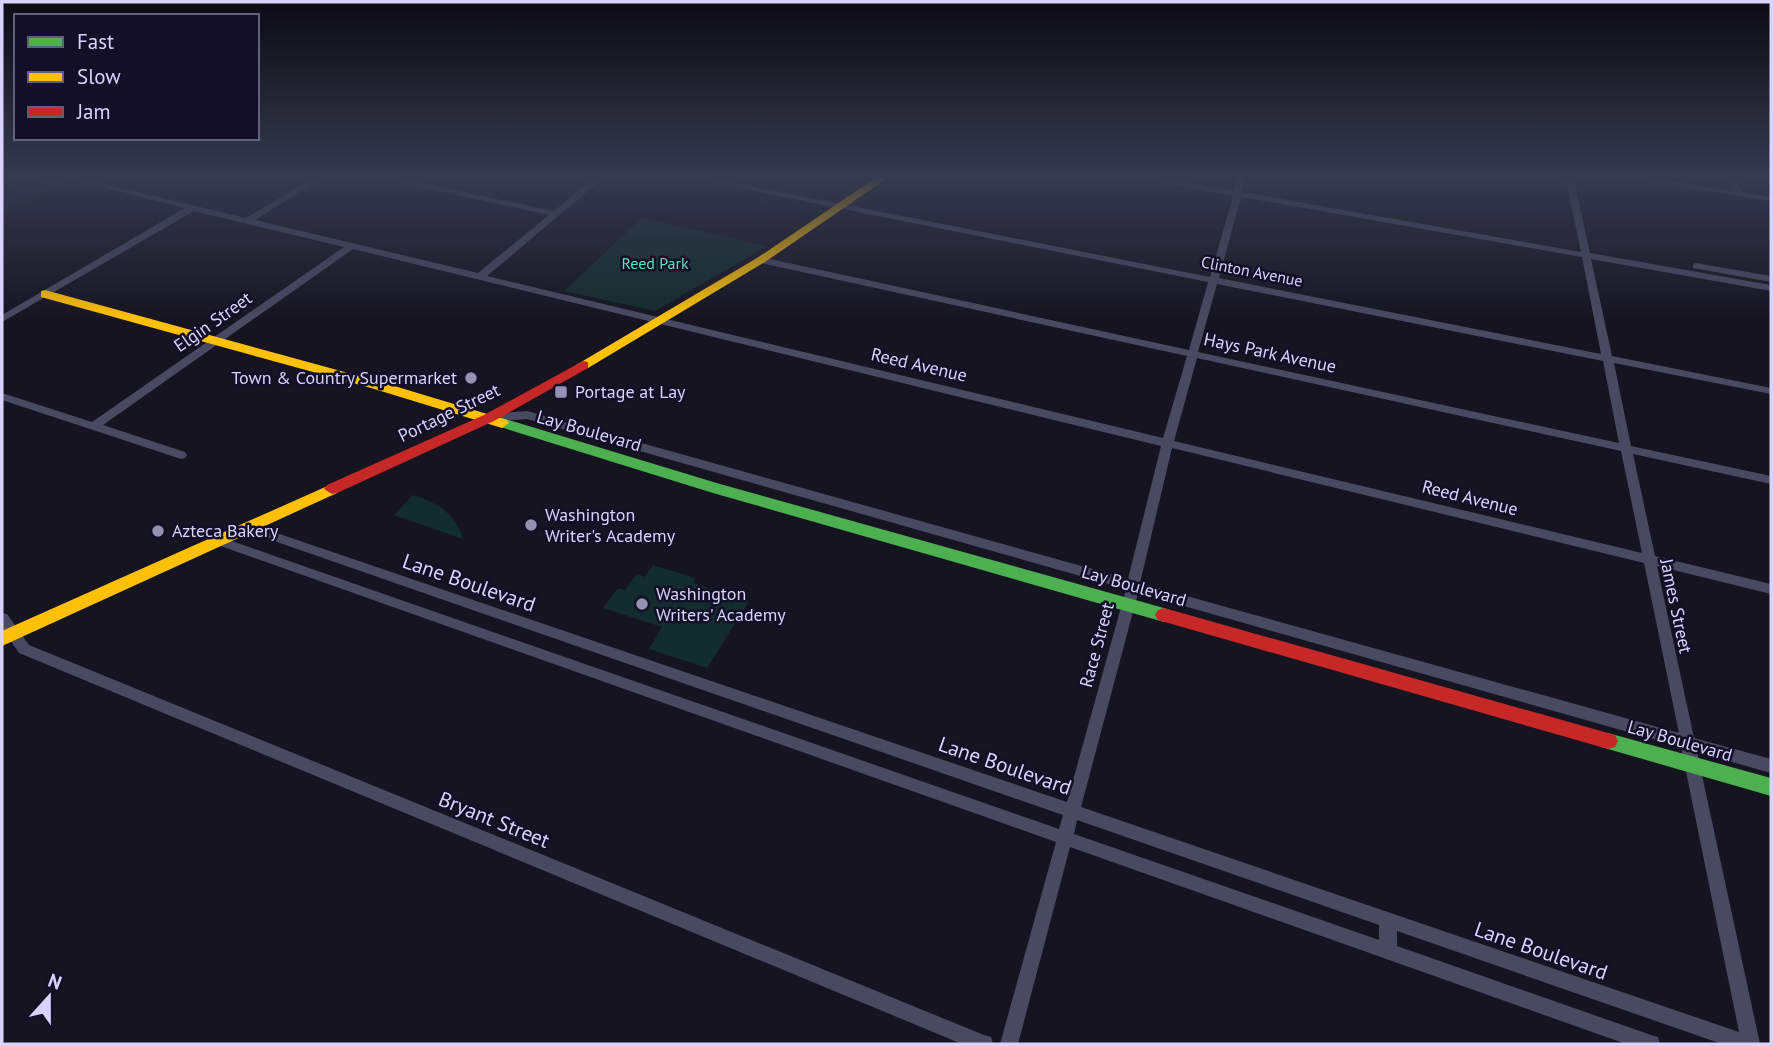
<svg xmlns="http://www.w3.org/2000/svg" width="1773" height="1046" viewBox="0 0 1773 1046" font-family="'PT Sans',sans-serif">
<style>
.green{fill:#132c2d}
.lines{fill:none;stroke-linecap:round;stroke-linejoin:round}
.river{fill:#0d2144;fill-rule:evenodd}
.street{fill:#4a4962;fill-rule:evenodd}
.fast{fill:#4caf50;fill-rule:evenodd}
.slow{fill:#ffc107;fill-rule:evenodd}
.jam{fill:#c62828;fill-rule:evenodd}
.poi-dot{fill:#9591b1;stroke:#130f26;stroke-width:2.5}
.labels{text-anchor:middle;stroke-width:5;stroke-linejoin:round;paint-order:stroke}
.far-park-label{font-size:16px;fill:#5fe0c0;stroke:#130f26}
.far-street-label{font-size:16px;fill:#d9d4ff;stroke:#130f26}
.street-label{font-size:18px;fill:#d9d4ff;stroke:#130f26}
.poi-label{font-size:18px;fill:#d9d4ff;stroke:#130f26;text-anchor:start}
.near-street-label{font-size:21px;fill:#d9d4ff;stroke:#130f26}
</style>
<rect width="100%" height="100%" fill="#161421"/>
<g class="green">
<path d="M 642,218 L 767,246 L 655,311 L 564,291 Z"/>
<path d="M 413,495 C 438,503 455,513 463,539 L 394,515 Z"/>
<path d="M 653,565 L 695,578 L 693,583 L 749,601 L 707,668 L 649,649 L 662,627 L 603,608 L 618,588 L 625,590 L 637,574 L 645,577 Z"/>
</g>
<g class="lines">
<path class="river" d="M 54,175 L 78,175 L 76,179 L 2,211 L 2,198 Z"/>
<g class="street">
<path d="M 54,175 L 67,175 L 246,218 L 318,175 L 327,175 L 255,220 L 478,273 L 549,215 L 374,177 L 370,175 L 384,175 L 554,211 L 598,175 L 607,175 L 487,276 L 1163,438 L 1187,356 L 761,263 L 756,260 L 761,257 L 1189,350 L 1208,282 L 684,177 L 680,175 L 695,175 L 1210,277 L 1233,196 L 1131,177 L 1127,175 L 1143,175 L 1234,191 L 1239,175 L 1247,175 L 1242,192 L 1581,252 L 1565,175 L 1573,175 L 1590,253 L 1771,285 L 1771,291 L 1591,259 L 1612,356 L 1771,388 L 1771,394 L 1614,363 L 1631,446 L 1771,476 L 1771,484 L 1633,454 L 1655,556 L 1771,584 L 1771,594 L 1657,566 L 1694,738 L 1771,759 L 1771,773 L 1697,752 L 1760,1044 L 1722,1044 L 1397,931 L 1397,946 L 1651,1035 L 1658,1037 L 1660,1044 L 1626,1044 L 1070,847 L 1018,1044 L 1000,1044 L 1056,842 L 215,544 L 213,541 L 215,538 L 223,538 L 1059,829 L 1063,815 L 245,531 L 243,528 L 249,523 L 253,525 L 1067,802 L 1126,589 L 527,419 L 489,422 L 484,418 L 489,414 L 527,411 L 1128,579 L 1161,446 L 353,249 L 103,425 L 185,452 L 187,455 L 185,458 L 181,459 L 2,400 L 2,393 L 92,422 L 344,247 L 194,211 L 2,322 L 2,315 L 185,208 ZM 1241,197 L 1582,257 L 1601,354 L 1219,278 ZM 1217,284 L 1603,361 L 1619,443 L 1198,352 ZM 1197,358 L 1621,451 L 1642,553 L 1174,441 ZM 1172,448 L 1644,563 L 1679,733 L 1140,583 ZM 1138,593 L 1681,747 L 1739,1032 L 1081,807 ZM 1077,820 L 1379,925 L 1379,940 L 1074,834 Z"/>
<path d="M 1611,175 L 1629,175 L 1733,191 L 1726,175 L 1734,175 L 1742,192 L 1771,197 L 1771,201 L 1615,177 Z"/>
<path d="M 1696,263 L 1771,276 L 1771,282 L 1693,268 L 1693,264 Z"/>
<path d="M 2,613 L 7,614 L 29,645 L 984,1035 L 991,1037 L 993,1044 L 962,1044 L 19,653 L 2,628 Z"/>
</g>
<g class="fast">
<path d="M 502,418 L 720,484 L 1164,608 L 1170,610 L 1173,615 L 1170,620 L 1164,622 L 713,493 L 497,426 L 495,423 L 497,420 Z"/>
<path d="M 1608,733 L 1771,778 L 1771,796 L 1601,747 L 1598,741 L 1601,735 Z"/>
</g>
<g class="slow">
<path d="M 880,175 L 892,175 L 765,262 L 588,368 L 578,368 L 576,365 L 757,258 Z"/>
<path d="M 45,290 L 381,382 L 507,420 L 509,423 L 502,428 L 371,388 L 41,297 L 41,291 Z"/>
<path d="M 332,484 L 340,489 L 337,493 L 2,646 L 2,631 Z"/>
</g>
<g class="jam">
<path d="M 583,361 L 588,362 L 588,368 L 494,421 L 337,493 L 332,494 L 324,489 L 327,485 L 484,415 Z"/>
<path d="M 1164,608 L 1608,733 L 1615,735 L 1618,741 L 1615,747 L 1608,749 L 1158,620 L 1155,615 L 1158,610 Z"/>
</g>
</g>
<linearGradient id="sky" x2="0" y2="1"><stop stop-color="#0c0b12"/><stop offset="0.55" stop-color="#363a4e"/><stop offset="1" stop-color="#363a4e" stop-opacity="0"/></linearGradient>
<rect width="1773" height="321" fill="url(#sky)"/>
<g class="poi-dot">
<circle cx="471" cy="378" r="7"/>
<rect x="554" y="385" width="14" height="14" rx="3.5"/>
<circle cx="531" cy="525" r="7"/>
<circle cx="158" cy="531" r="7"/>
<circle cx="642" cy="604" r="7"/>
</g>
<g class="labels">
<g class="far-park-label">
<text x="655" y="269">Reed Park</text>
</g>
<g class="far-street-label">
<text transform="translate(1252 271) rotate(11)" y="6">Clinton Avenue</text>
</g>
<g class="street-label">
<text transform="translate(213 322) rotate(-35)" y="6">Elgin Street</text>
<text transform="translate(1270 353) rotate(12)" y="6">Hays Park Avenue</text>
<text transform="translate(919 365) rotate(13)" y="6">Reed Avenue</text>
<text transform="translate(449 413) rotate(-26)" y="6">Portage Street</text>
<text transform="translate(589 431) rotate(16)" y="6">Lay Boulevard</text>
<text transform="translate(1470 498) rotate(14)" y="6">Reed Avenue</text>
<text transform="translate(1134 586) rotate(16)" y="6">Lay Boulevard</text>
<text transform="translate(1676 606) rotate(78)" y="6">James Street</text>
<text transform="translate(1097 645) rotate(-75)" y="6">Race Street</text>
<text transform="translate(1680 741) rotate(16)" y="6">Lay Boulevard</text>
</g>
<g class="poi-label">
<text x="457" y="384" text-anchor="end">Town &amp; Country Supermarket</text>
<text x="575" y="398">Portage at Lay</text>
<text x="545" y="521">Washington<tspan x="545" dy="21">Writer's Academy</tspan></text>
<text x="172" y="537">Azteca Bakery</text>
<text x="656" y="600">Washington<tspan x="656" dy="21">Writers' Academy</tspan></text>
</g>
<g class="near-street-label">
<text transform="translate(469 583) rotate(19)" y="7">Lane Boulevard</text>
<text transform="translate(1005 766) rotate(19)" y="7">Lane Boulevard</text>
<text transform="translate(494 820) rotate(22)" y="7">Bryant Street</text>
<text transform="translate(1541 951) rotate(19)" y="7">Lane Boulevard</text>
</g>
</g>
<rect width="1773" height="1046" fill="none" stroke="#d9d4ff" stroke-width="7"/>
<rect x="14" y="14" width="245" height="126" fill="#130f26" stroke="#625e7d" stroke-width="2"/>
<rect x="28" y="37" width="35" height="10" fill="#4caf50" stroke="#625e7d" stroke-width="2"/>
<text x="77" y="49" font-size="21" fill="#d9d4ff">Fast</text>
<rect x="28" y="72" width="35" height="10" fill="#ffc107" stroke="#625e7d" stroke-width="2"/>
<text x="77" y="84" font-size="21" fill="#d9d4ff">Slow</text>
<rect x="28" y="107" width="35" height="10" fill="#c62828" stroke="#625e7d" stroke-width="2"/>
<text x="77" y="119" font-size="21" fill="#d9d4ff">Jam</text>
<g transform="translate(49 997) rotate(21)" stroke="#130f26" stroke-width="5" paint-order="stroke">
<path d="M0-5L12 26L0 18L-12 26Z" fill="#d9d4ff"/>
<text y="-10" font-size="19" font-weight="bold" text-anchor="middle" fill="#d9d4ff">N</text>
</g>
</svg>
